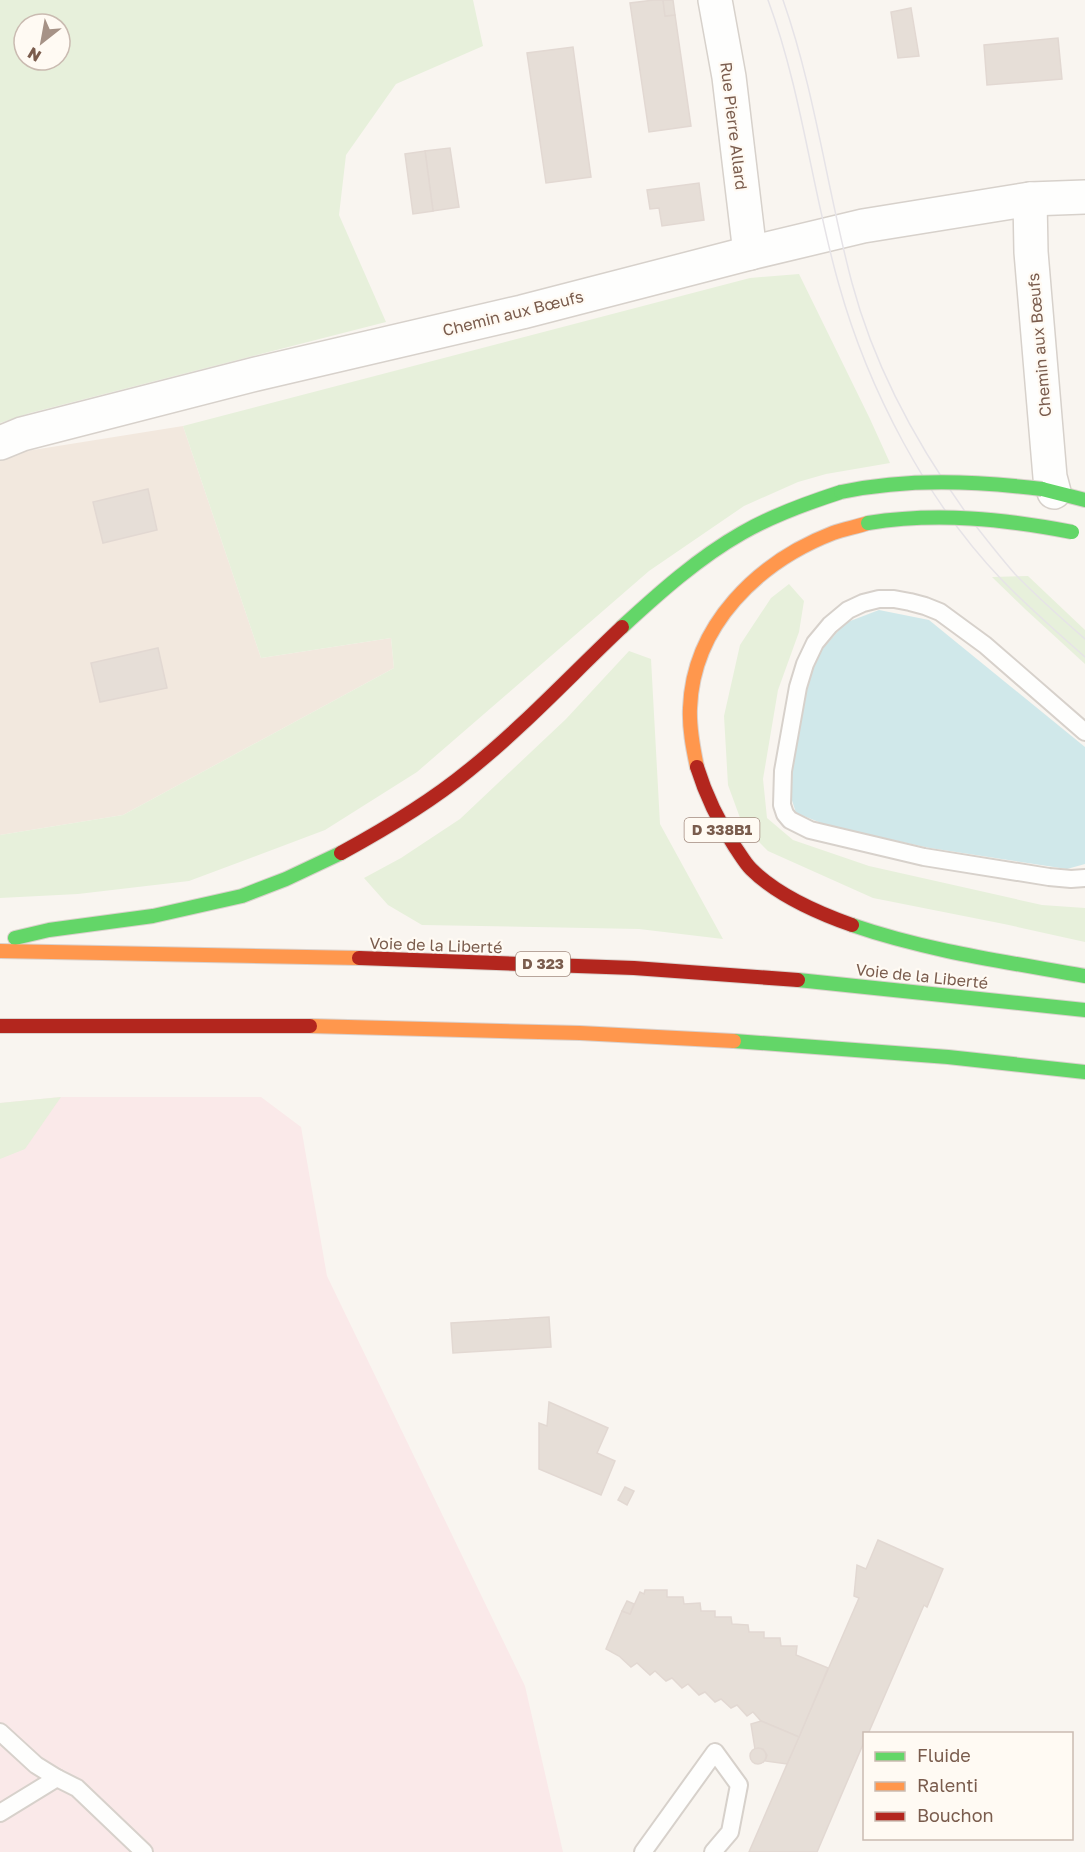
<svg xmlns="http://www.w3.org/2000/svg" width="1085" height="1852" viewBox="0 0 1085 1852" font-family="'Golos Text',sans-serif">
<style>
.residential{fill:#f2e8de}
.medical{fill:#fae9e9}
.green{fill:#e7f0db;fill-rule:evenodd}
.water{fill:#d0e8ea}
.building{fill:#e6ded7;stroke:#e2d8d2;stroke-width:1.5}
.lines{fill:none;stroke-linecap:round;stroke-linejoin:round}
.lane-casing{stroke:#d7d1cb;stroke-width:20}
.street-casing{stroke:#d7d1cb;stroke-width:36}
.fast-casing{stroke:#dad1cc;stroke-width:16}
.slow-casing{stroke:#dad1cc;stroke-width:16}
.jam-casing{stroke:#dad1cc;stroke-width:16}
.lane{stroke:#fefefd;stroke-width:16}
.street{stroke:#fefefd;stroke-width:33}
.fast{stroke:#63d668;stroke-width:14}
.slow{stroke:#ff974d;stroke-width:14}
.jam{stroke:#b3261e;stroke-width:14}
.tram{stroke:#e6e3e7;stroke-width:1.5}
.fast-bridge-casing{stroke:#dad1cc;stroke-width:16;stroke-linecap:butt}
.fast-bridge{stroke:#63d668;stroke-width:14}
.labels{text-anchor:middle;stroke-width:4.5;stroke-linejoin:round;paint-order:stroke}
.shield{fill:#fffaf3;stroke:#a28b7f;stroke-width:1.5}
.shield-label{font-size:15px;font-weight:bold;fill:#7a5c4d}
.street-label{font-size:16px;fill:#7a5c4d;stroke:#fffaf3}
</style>
<rect width="100%" height="100%" fill="#f9f5f0"/>
<path class="residential" d="M 183,426 L 261,658 L 391,638 L 394,668 L 123,815 L 0,835 L 0,458 L 14,453 Z"/>
<path class="medical" d="M 61,1097 L 261,1097 L 301,1127 L 327,1276 L 525,1686 L 563,1852 L 0,1852 L 0,1103 Z"/>
<g class="green">
<path d="M 0,0 L 473,0 L 483,46 L 396,84 L 346,155 L 339,215 L 386,322 L 30,413 L 0,423 ZM 24,24 L 60,24 L 60,60 L 24,60 Z"/>
<path d="M 799,274 L 870,419 L 890,463 L 826,474 L 798,482 L 744,506 L 649,571 L 417,772 L 325,830 L 189,881 L 78,894 L 0,898 L 0,835 L 123,815 L 394,668 L 391,638 L 261,658 L 183,426 L 750,278 Z"/>
<path d="M 1028,576 L 1085,630 L 1085,664 L 1025,609 L 992,577 Z"/>
<path d="M 789,584 L 804,601 L 799,632 L 778,690 L 763,779 L 767,818 L 793,840 L 869,866 L 1042,905 L 1085,908 L 1085,942 L 1004,924 L 873,898 L 768,851 L 743,826 L 728,785 L 724,716 L 740,645 L 771,598 Z"/>
<path d="M 629,651 L 651,659 L 660,824 L 723,939 L 639,929 L 422,925 L 388,905 L 364,878 L 401,858 L 460,819 L 566,719 Z"/>
<path d="M 61,1097 L 25,1149 L 0,1159 L 0,1103 Z"/>
</g>
<path class="water" d="M 879,610 L 929,620 L 1085,747 L 1085,864 L 1067,869 L 930,848 L 829,826 L 796,813 L 789,791 L 795,732 L 814,659 L 845,623 Z"/>
<g class="building">
<path d="M 654,0 L 663,0 L 665,16 L 675,15 L 691,126 L 649,132 L 630,3 Z"/>
<path d="M 663,0 L 673,0 L 675,15 L 665,16 Z"/>
<path d="M 911,8 L 919,56 L 898,58 L 891,12 Z"/>
<path d="M 1058,38 L 1062,79 L 987,85 L 984,45 Z"/>
<path d="M 573,47 L 591,177 L 546,183 L 527,53 Z"/>
<path d="M 450,148 L 459,207 L 433,211 L 425,151 Z"/>
<path d="M 425,151 L 433,211 L 413,214 L 405,154 Z"/>
<path d="M 699,183 L 704,220 L 662,226 L 659,208 L 650,209 L 647,190 Z"/>
<path d="M 148,489 L 157,530 L 103,543 L 93,502 Z"/>
<path d="M 158,648 L 167,688 L 100,702 L 91,663 Z"/>
<path d="M 549,1317 L 551,1347 L 453,1353 L 451,1323 Z"/>
<path d="M 549,1402 L 608,1428 L 597,1453 L 615,1461 L 601,1495 L 539,1469 L 539,1423 L 547,1426 Z"/>
<path d="M 625,1487 L 634,1491 L 627,1505 L 618,1500 Z"/>
<path d="M 878,1540 L 943,1569 L 927,1607 L 924,1605 L 868,1734 L 864,1734 L 864,1742 L 817,1852 L 749,1852 L 859,1598 L 854,1596 L 857,1565 L 866,1569 Z"/>
<path d="M 645,1590 L 667,1590 L 667,1597 L 683,1597 L 684,1604 L 700,1603 L 701,1611 L 715,1611 L 715,1617 L 731,1617 L 732,1624 L 748,1625 L 749,1632 L 764,1632 L 764,1638 L 780,1638 L 781,1646 L 797,1646 L 796,1655 L 828,1668 L 799,1737 L 761,1721 L 753,1712 L 747,1716 L 737,1705 L 731,1708 L 721,1699 L 715,1702 L 705,1692 L 699,1695 L 688,1684 L 682,1688 L 672,1678 L 666,1681 L 655,1671 L 650,1675 L 637,1663 L 631,1667 L 619,1656 L 606,1649 L 622,1611 L 630,1614 L 640,1592 L 644,1594 Z"/>
<path d="M 627,1601 L 634,1604 L 630,1614 L 622,1611 Z"/>
<path d="M 761,1721 L 799,1737 L 787,1764 L 765,1761 L 767,1755 L 763,1749 L 755,1749 L 751,1724 Z"/>
<circle cx="758" cy="1756" r="8"/>
</g>
<g class="lines">
<defs>
<g id="lane">
<path d="M 1085,732 L 985,645 L 940,612 L 925,606 L 910,602 L 894,599 L 879,599 L 863,603 L 848,610 L 830,625 L 815,643 L 805,664 L 798,687 L 783,771 L 782,805 L 785,814 L 790,820 L 810,830 L 924,857 L 1049,877 L 1071,879 L 1085,878"/>
<path d="M 0,1732 L 36,1765 L 57,1778 L 77,1788 L 144,1852"/>
<path d="M 0,1813 L 57,1778"/>
<path d="M 643,1852 L 715,1752 L 739,1785 L 730,1832 L 713,1852"/>
</g>
<g id="street">
<path d="M 715,0 L 729,77 L 750,253"/>
<path d="M 1030,199 L 1031,252 L 1050,477 L 1054,492"/>
<path d="M 0,443 L 22,434 L 256,374 L 522,312 L 750,253 L 863,226 L 1030,199 L 1085,197"/>
</g>
<g id="fast">
<path d="M 1042,489 L 1085,500"/>
<path d="M 622,627 C 659,593 698,558 742,533 C 773,515 807,503 841,492"/>
<path d="M 852,925 C 927,951 1007,962 1085,976"/>
<path d="M 15,938 L 49,930 L 153,916 L 242,896 L 286,879 L 341,853"/>
<path d="M 798,980 L 1085,1010"/>
<path d="M 734,1041 L 948,1057 L 1085,1072"/>
</g>
<g id="slow">
<path d="M 697,767 C 693,748 689,728 690,708 C 693,625 758,562 833,533 C 844,529 856,527 868,523"/>
<path d="M 0,951 L 359,958"/>
<path d="M 310,1026 L 580,1033 L 734,1041"/>
</g>
<g id="jam">
<path d="M 697,767 C 706,796 718,821 735,847 C 740,854 745,863 751,869 C 778,896 818,913 852,925"/>
<path d="M 341,853 C 385,829 429,803 468,771 C 523,727 571,675 622,627"/>
<path d="M 359,958 L 634,968 L 798,980"/>
<path d="M 0,1026 L 310,1026"/>
</g>
</defs>
<use href="#lane" class="lane-casing"/>
<use href="#street" class="street-casing"/>
<use href="#fast" class="fast-casing"/>
<use href="#slow" class="slow-casing"/>
<use href="#jam" class="jam-casing"/>
<use href="#lane" class="lane"/>
<use href="#street" class="street"/>
<use href="#fast" class="fast"/>
<use href="#slow" class="slow"/>
<use href="#jam" class="jam"/>
<g class="tram">
<path d="M 768,0 C 802,92 812,191 839,285 C 868,389 927,502 1002,580 C 1028,607 1057,632 1085,657"/>
<path d="M 783,0 C 815,91 827,189 852,283 C 875,369 919,449 972,521 C 986,539 1000,557 1015,574 C 1037,597 1061,618 1085,639"/>
</g>
<defs>
<g id="fast-bridge">
<path d="M 841,492 C 908,478 975,481 1042,489"/>
<path d="M 868,523 C 937,512 1004,519 1072,532"/>
</g>
</defs>
<use href="#fast-bridge" class="fast-bridge-casing"/>
<use href="#fast-bridge" class="fast-bridge"/>
</g>
<g class="labels">
<g class="shield">
<rect x="684.5" y="818" width="75" height="24" rx="4.5"/>
<rect x="516" y="952" width="54" height="24" rx="4.5"/>
</g>
<g class="shield-label">
<text x="722" y="835">D 338B1</text>
<text x="543" y="969">D 323</text>
</g>
<g class="street-label">
<text transform="translate(734 126) rotate(83)" y="6">Rue Pierre Allard</text>
<text transform="translate(513 313) rotate(-14)" y="6">Chemin aux Bœufs</text>
<text transform="translate(1039 345) rotate(-95)" y="6">Chemin aux Bœufs</text>
<text transform="translate(436 945) rotate(2)" y="6">Voie de la Liberté</text>
<text transform="translate(922 976) rotate(6)" y="6">Voie de la Liberté</text>
</g>
</g>
<rect x="863" y="1732" width="210" height="108" fill="#fffaf3" stroke="#cabbb1" stroke-width="1.5"/>
<rect x="875" y="1752" width="30" height="9" fill="#63d668" stroke="#cabbb1" stroke-width="1.5"/>
<text x="917" y="1762" font-size="18" fill="#7a5c4d">Fluide</text>
<rect x="875" y="1782" width="30" height="9" fill="#ff974d" stroke="#cabbb1" stroke-width="1.5"/>
<text x="917" y="1792" font-size="18" fill="#7a5c4d">Ralenti</text>
<rect x="875" y="1812" width="30" height="9" fill="#b3261e" stroke="#cabbb1" stroke-width="1.5"/>
<text x="917" y="1822" font-size="18" fill="#7a5c4d">Bouchon</text>
<g transform="translate(42 42) rotate(211)"><circle r="28" fill="#fffaf3" stroke="#cabbb1" stroke-width="1.5"/>
<path d="M0-4.5L10 22L0 15L-10 22Z" fill="#a69286"/>
<text y="-9" font-size="16" font-weight="bold" text-anchor="middle" fill="#7a5c4d">N</text>
</g>
</svg>
